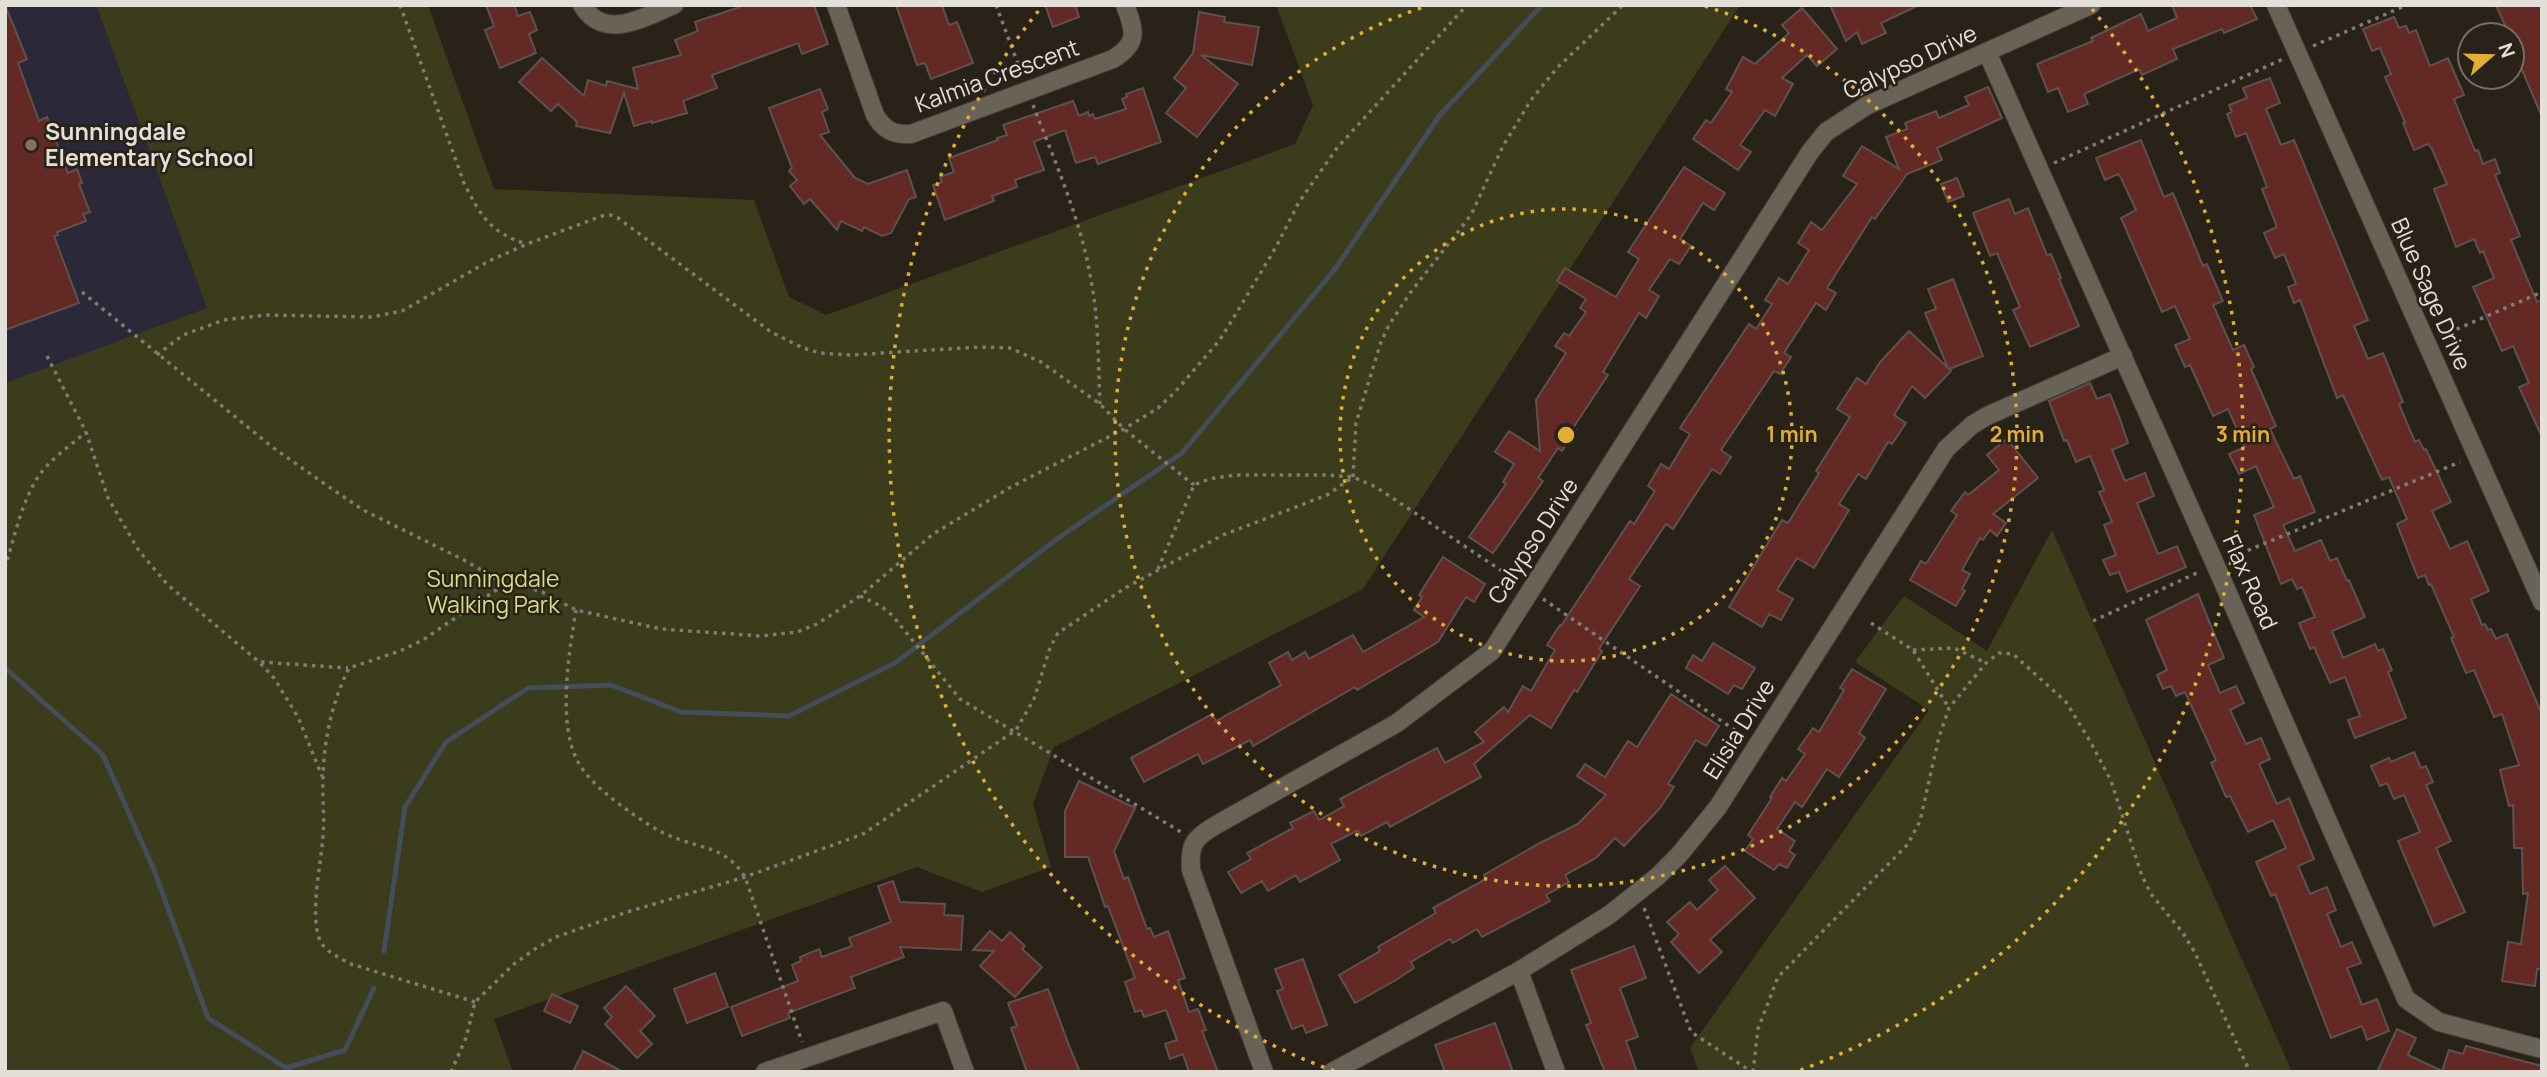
<svg xmlns="http://www.w3.org/2000/svg" width="2547" height="1077" viewBox="0 0 2547 1077" font-family="Manrope,sans-serif">
<style>
.education{fill:#2b2838}
.green{fill:#3b3c1b}
.lines{fill:none;stroke-linecap:round;stroke-linejoin:round}
.stream{stroke:#444d5a;stroke-width:5}
.building{fill:#632925;stroke:#5f514f;stroke-width:2}
.street-casing{stroke:#433f37;stroke-width:20}
.path{stroke:#807b73;stroke-width:3.5;stroke-dasharray:3.5 5;stroke-linecap:butt}
.street{stroke:#686257;stroke-width:18}
.ring{fill:none;stroke:#e2ae34;stroke-width:3.5;stroke-dasharray:3.5 7}
.education-dot{fill:#8d6e63;stroke:#282219;stroke-width:2.5}
.labels{text-anchor:middle;stroke-width:5;stroke-linejoin:round;paint-order:stroke}
.street-label{font-size:23px;fill:#e3dfd9;stroke:#282219}
.poi-label{font-size:23px;font-weight:bold;fill:#e3dfd9;stroke:#282219;text-anchor:start}
.park-label{font-size:23px;fill:#d8db80;stroke:#282219}
.centre{fill:#e2ae34;stroke:#282219;stroke-width:3.5}
.ring-label{font-size:21px;text-anchor:middle;font-weight:bold;fill:#e2ae34;stroke:#282219;stroke-width:5;stroke-linejoin:round;paint-order:stroke}
</style>
<rect width="100%" height="100%" fill="#282219"/>
<path class="education" d="M 5,5 L 96,5 L 208,309 L 5,383 Z"/>
<g class="green">
<path d="M 96,5 L 428,5 L 494,189 L 754,200 L 789,297 L 826,315 L 1295,144 L 1313,105 L 1276,5 L 1742,5 L 1739,7 L 1363,589 L 1054,747 L 1033,804 L 1051,867 L 982,892 L 917,867 L 494,1019 L 513,1072 L 5,1072 L 5,383 L 207,308 Z"/>
<path d="M 2052,530 L 2292,1072 L 1699,1072 L 1690,1048 L 1929,710 L 1855,662 L 1904,596 L 1987,651 Z"/>
</g>
<g class="lines">
<g class="stream">
<path d="M 5,668 L 103,755 L 154,870 L 208,1018 L 286,1068 L 345,1050 L 374,988"/>
<path d="M 384,951 L 405,807 L 446,742 L 528,688 L 611,685 L 681,712 L 789,716 L 895,663 L 1057,539 L 1182,453 L 1335,269 L 1440,115 L 1542,5"/>
</g>
</g>
<g class="building">
<path d="M 5,5 L 27,59 L 18,63 L 39,121 L 47,117 L 68,173 L 77,169 L 82,183 L 79,184 L 90,212 L 83,214 L 86,221 L 57,232 L 58,235 L 54,236 L 79,303 L 5,330 Z"/>
<path d="M 486,5 L 514,5 L 518,16 L 530,12 L 537,30 L 529,34 L 536,53 L 500,68 L 485,30 L 494,26 Z"/>
<path d="M 746,5 L 814,5 L 828,44 L 802,54 L 798,43 L 712,75 L 717,88 L 683,101 L 687,113 L 652,123 L 652,121 L 634,126 L 624,93 L 610,133 L 576,126 L 577,122 L 558,104 L 551,111 L 519,82 L 542,58 L 584,96 L 588,80 L 606,86 L 607,81 L 638,89 L 633,68 L 681,55 L 675,40 L 698,31 L 695,22 Z"/>
<path d="M 896,5 L 942,5 L 949,25 L 957,22 L 973,63 L 931,79 L 925,63 L 917,65 Z"/>
<path d="M 1045,5 L 1075,5 L 1079,17 L 1053,27 Z"/>
<path d="M 1830,5 L 1919,5 L 1881,23 L 1886,33 L 1862,44 L 1857,32 L 1846,41 Z"/>
<path d="M 2172,5 L 2250,5 L 2257,19 L 2224,33 L 2222,29 L 2173,49 L 2177,59 L 2142,75 L 2139,69 L 2084,94 L 2088,104 L 2068,112 L 2058,88 L 2048,92 L 2037,64 L 2093,41 L 2091,38 L 2141,14 L 2148,31 L 2177,18 Z"/>
<path d="M 2496,5 L 2542,5 L 2542,117 L 2517,58 L 2519,57 L 2512,42 L 2512,35 L 2509,35 Z"/>
<path d="M 1802,8 L 1837,49 L 1817,66 L 1807,55 L 1782,78 L 1793,84 L 1775,116 L 1765,110 L 1740,145 L 1751,152 L 1738,170 L 1693,139 L 1706,120 L 1711,123 L 1732,92 L 1726,89 L 1743,57 L 1755,64 L 1789,33 L 1782,25 Z"/>
<path d="M 1199,12 L 1225,17 L 1224,22 L 1259,27 L 1252,65 L 1201,55 L 1238,84 L 1197,137 L 1166,113 L 1186,88 L 1174,78 L 1193,53 Z"/>
<path d="M 2394,17 L 2399,28 L 2406,26 L 2409,33 L 2416,30 L 2430,66 L 2448,58 L 2464,95 L 2454,99 L 2475,151 L 2478,150 L 2483,164 L 2495,159 L 2500,173 L 2495,175 L 2520,236 L 2511,240 L 2537,302 L 2542,300 L 2542,437 L 2519,387 L 2529,383 L 2513,346 L 2502,351 L 2473,287 L 2494,278 L 2483,251 L 2480,253 L 2474,239 L 2456,247 L 2434,189 L 2447,184 L 2432,149 L 2428,144 L 2414,150 L 2403,123 L 2405,122 L 2385,77 L 2391,74 L 2380,48 L 2372,51 L 2363,29 Z"/>
<path d="M 2270,78 L 2280,103 L 2266,109 L 2281,145 L 2294,140 L 2368,320 L 2354,326 L 2368,359 L 2383,353 L 2403,402 L 2399,404 L 2415,442 L 2419,440 L 2424,450 L 2426,449 L 2451,502 L 2432,511 L 2450,549 L 2467,541 L 2489,591 L 2471,599 L 2482,625 L 2485,624 L 2488,630 L 2491,629 L 2496,639 L 2507,634 L 2542,714 L 2542,969 L 2537,969 L 2535,986 L 2502,981 L 2508,942 L 2521,944 L 2528,893 L 2523,894 L 2522,848 L 2514,848 L 2513,805 L 2509,806 L 2500,770 L 2519,765 L 2502,714 L 2494,717 L 2474,670 L 2466,673 L 2451,638 L 2454,637 L 2431,584 L 2429,585 L 2425,575 L 2418,578 L 2397,524 L 2407,519 L 2389,477 L 2382,480 L 2343,395 L 2337,398 L 2300,300 L 2294,303 L 2288,287 L 2296,284 L 2284,254 L 2275,258 L 2264,233 L 2277,227 L 2262,189 L 2267,187 L 2246,133 L 2236,137 L 2227,114 L 2232,112 L 2229,105 L 2247,98 L 2243,88 Z"/>
<path d="M 1988,87 L 2002,118 L 1937,148 L 1942,160 L 1907,174 L 1875,219 L 1872,217 L 1827,288 L 1836,293 L 1826,310 L 1816,303 L 1784,353 L 1791,357 L 1780,374 L 1774,371 L 1721,450 L 1731,457 L 1720,474 L 1712,469 L 1673,529 L 1666,524 L 1629,579 L 1640,586 L 1599,649 L 1602,651 L 1577,692 L 1574,690 L 1551,728 L 1530,715 L 1474,764 L 1481,777 L 1390,827 L 1387,822 L 1361,836 L 1358,830 L 1331,844 L 1340,860 L 1300,882 L 1296,875 L 1268,891 L 1262,881 L 1241,893 L 1228,872 L 1251,859 L 1247,853 L 1293,828 L 1290,823 L 1314,811 L 1319,820 L 1344,806 L 1340,799 L 1437,748 L 1445,763 L 1484,742 L 1475,732 L 1504,707 L 1508,712 L 1523,686 L 1531,691 L 1555,650 L 1547,645 L 1560,625 L 1561,626 L 1630,521 L 1634,524 L 1655,491 L 1648,486 L 1661,464 L 1669,469 L 1690,434 L 1680,428 L 1749,324 L 1756,329 L 1772,304 L 1765,300 L 1779,278 L 1788,284 L 1809,250 L 1798,243 L 1811,222 L 1822,230 L 1857,184 L 1843,176 L 1862,146 L 1899,169 L 1886,137 L 1907,129 L 1905,123 L 1936,111 L 1939,118 L 1969,105 L 1965,97 Z"/>
<path d="M 1143,88 L 1161,142 L 1098,164 L 1095,157 L 1076,163 L 1065,130 L 1038,140 L 1034,142 L 1044,170 L 1015,180 L 1017,187 L 992,196 L 994,201 L 945,220 L 933,185 L 942,182 L 940,177 L 954,172 L 949,158 L 998,140 L 997,138 L 1007,135 L 1003,125 L 1073,101 L 1079,116 L 1088,112 L 1089,116 L 1093,114 L 1095,119 L 1126,109 L 1122,99 L 1127,97 L 1126,94 Z"/>
<path d="M 820,89 L 828,109 L 822,112 L 829,132 L 820,135 L 855,178 L 868,184 L 907,170 L 916,197 L 909,199 L 891,233 L 882,236 L 864,227 L 862,231 L 841,221 L 837,230 L 810,199 L 804,204 L 790,186 L 797,180 L 789,171 L 792,168 L 769,108 Z"/>
<path d="M 2141,140 L 2164,197 L 2173,193 L 2203,266 L 2207,264 L 2223,301 L 2213,305 L 2233,350 L 2244,345 L 2254,367 L 2251,369 L 2276,426 L 2270,429 L 2294,479 L 2300,476 L 2315,512 L 2283,525 L 2295,551 L 2321,540 L 2330,561 L 2337,558 L 2347,581 L 2349,580 L 2365,617 L 2332,631 L 2343,658 L 2375,644 L 2378,651 L 2383,649 L 2392,670 L 2388,672 L 2406,718 L 2355,738 L 2348,720 L 2360,716 L 2345,677 L 2330,683 L 2314,647 L 2310,649 L 2299,623 L 2315,617 L 2302,587 L 2297,589 L 2292,579 L 2281,584 L 2254,515 L 2274,507 L 2256,466 L 2239,474 L 2229,454 L 2245,447 L 2228,409 L 2213,416 L 2190,365 L 2185,367 L 2175,345 L 2190,339 L 2175,306 L 2162,312 L 2121,218 L 2136,210 L 2121,178 L 2118,174 L 2105,180 L 2096,158 Z"/>
<path d="M 1684,167 L 1725,193 L 1714,210 L 1703,203 L 1680,239 L 1691,246 L 1679,264 L 1670,259 L 1649,290 L 1659,296 L 1646,318 L 1639,313 L 1603,372 L 1608,375 L 1573,428 L 1576,430 L 1562,451 L 1558,448 L 1538,478 L 1543,481 L 1493,553 L 1469,537 L 1506,484 L 1503,482 L 1514,464 L 1495,452 L 1509,431 L 1540,451 L 1536,400 L 1566,353 L 1555,346 L 1564,333 L 1569,336 L 1586,312 L 1580,308 L 1586,299 L 1557,281 L 1565,268 L 1616,297 L 1639,259 L 1628,252 Z"/>
<path d="M 1957,178 L 1964,196 L 1948,202 L 1941,184 Z"/>
<path d="M 2009,199 L 2015,214 L 2028,208 L 2047,255 L 2051,254 L 2061,278 L 2059,279 L 2079,326 L 2030,347 L 2013,310 L 2020,307 L 1997,253 L 1990,256 L 1973,213 Z"/>
<path d="M 1953,279 L 1983,356 L 1949,369 L 1951,371 L 1925,398 L 1912,386 L 1894,415 L 1906,423 L 1892,444 L 1888,442 L 1866,479 L 1858,474 L 1839,504 L 1849,510 L 1814,568 L 1797,558 L 1777,590 L 1793,599 L 1781,620 L 1769,614 L 1762,627 L 1729,607 L 1782,520 L 1788,523 L 1819,473 L 1816,471 L 1850,417 L 1837,409 L 1857,378 L 1866,384 L 1880,362 L 1909,331 L 1948,368 L 1925,313 L 1936,309 L 1928,289 Z"/>
<path d="M 2090,383 L 2097,399 L 2110,394 L 2120,419 L 2128,443 L 2112,450 L 2125,481 L 2145,473 L 2154,496 L 2137,503 L 2158,554 L 2177,546 L 2186,567 L 2127,592 L 2119,572 L 2110,575 L 2103,560 L 2116,555 L 2104,525 L 2112,522 L 2099,492 L 2104,490 L 2090,456 L 2076,462 L 2067,440 L 2064,441 L 2049,401 Z"/>
<path d="M 2007,439 L 2038,478 L 1993,514 L 2006,523 L 1997,536 L 1990,530 L 1983,540 L 1980,538 L 1962,570 L 1970,574 L 1962,589 L 1965,591 L 1956,606 L 1910,580 L 1921,561 L 1926,564 L 1957,515 L 1951,511 L 1965,492 L 1968,495 L 1999,470 L 1987,455 Z"/>
<path d="M 1443,557 L 1485,584 L 1474,602 L 1466,597 L 1438,642 L 1357,690 L 1355,687 L 1253,746 L 1250,740 L 1203,764 L 1198,754 L 1144,782 L 1131,758 L 1212,714 L 1216,721 L 1281,685 L 1269,663 L 1288,652 L 1292,660 L 1305,652 L 1309,659 L 1353,635 L 1363,652 L 1424,617 L 1414,610 L 1422,597 L 1419,595 Z"/>
<path d="M 2198,594 L 2224,658 L 2208,665 L 2220,693 L 2236,686 L 2244,703 L 2230,710 L 2246,744 L 2261,738 L 2270,759 L 2259,764 L 2277,804 L 2289,798 L 2314,859 L 2298,866 L 2310,894 L 2327,887 L 2336,910 L 2327,914 L 2341,947 L 2352,942 L 2361,963 L 2347,968 L 2362,1005 L 2377,999 L 2389,1031 L 2367,1040 L 2362,1026 L 2331,1038 L 2275,894 L 2271,896 L 2256,862 L 2286,848 L 2273,820 L 2248,832 L 2230,796 L 2226,797 L 2211,763 L 2216,760 L 2185,692 L 2176,696 L 2171,686 L 2163,689 L 2157,675 L 2167,670 L 2146,620 Z"/>
<path d="M 1713,643 L 1755,668 L 1742,689 L 1734,685 L 1728,694 L 1686,668 L 1693,655 L 1702,661 Z"/>
<path d="M 1852,669 L 1886,689 L 1859,733 L 1865,738 L 1839,777 L 1827,769 L 1802,807 L 1795,802 L 1777,829 L 1795,841 L 1789,851 L 1795,855 L 1787,868 L 1779,864 L 1774,870 L 1745,851 L 1753,839 L 1748,835 L 1772,798 L 1770,797 L 1782,778 L 1786,781 L 1805,754 L 1798,749 L 1813,728 L 1819,732 L 1844,690 L 1840,688 Z"/>
<path d="M 1671,694 L 1719,726 L 1706,746 L 1696,740 L 1668,784 L 1674,787 L 1660,808 L 1624,846 L 1615,838 L 1596,858 L 1565,875 L 1569,882 L 1546,895 L 1550,901 L 1482,937 L 1477,929 L 1453,943 L 1450,939 L 1411,962 L 1414,968 L 1396,980 L 1355,1003 L 1339,975 L 1380,951 L 1378,947 L 1436,913 L 1433,908 L 1486,879 L 1484,875 L 1538,844 L 1578,824 L 1606,795 L 1577,776 L 1585,764 L 1605,777 L 1628,741 L 1637,747 Z"/>
<path d="M 2414,752 L 2421,768 L 2426,766 L 2433,782 L 2426,785 L 2451,841 L 2436,848 L 2465,912 L 2434,926 L 2398,841 L 2420,832 L 2404,795 L 2394,799 L 2387,783 L 2380,786 L 2371,766 L 2389,758 L 2391,762 Z"/>
<path d="M 1079,781 L 1135,808 L 1114,851 L 1124,879 L 1128,877 L 1147,929 L 1150,928 L 1154,937 L 1168,931 L 1185,978 L 1178,980 L 1189,1012 L 1198,1009 L 1206,1030 L 1202,1031 L 1218,1072 L 1189,1072 L 1183,1054 L 1170,1059 L 1165,1044 L 1177,1040 L 1166,1010 L 1144,1017 L 1141,1010 L 1135,1012 L 1125,982 L 1135,978 L 1108,906 L 1105,907 L 1088,857 L 1065,857 L 1065,811 Z"/>
<path d="M 1725,866 L 1755,898 L 1710,940 L 1722,952 L 1699,973 L 1671,942 L 1679,934 L 1667,922 L 1690,902 L 1697,910 L 1718,890 L 1709,880 Z"/>
<path d="M 893,881 L 900,902 L 945,904 L 944,915 L 963,916 L 961,950 L 900,947 L 904,957 L 851,977 L 855,988 L 788,1013 L 790,1018 L 742,1036 L 731,1007 L 798,981 L 792,965 L 801,961 L 800,957 L 819,949 L 822,957 L 852,946 L 849,938 L 891,922 L 878,886 Z"/>
<path d="M 990,931 L 1002,941 L 1010,932 L 1025,946 L 1022,949 L 1042,967 L 1015,997 L 980,966 L 994,951 L 973,950 Z"/>
<path d="M 1634,946 L 1646,978 L 1620,988 L 1638,1037 L 1626,1041 L 1637,1072 L 1605,1072 L 1586,1025 L 1591,1023 L 1571,970 Z"/>
<path d="M 1303,959 L 1327,1025 L 1306,1033 L 1303,1025 L 1292,1029 L 1277,991 L 1283,989 L 1275,969 Z"/>
<path d="M 715,973 L 728,1007 L 687,1023 L 674,989 Z"/>
<path d="M 626,986 L 655,1016 L 640,1031 L 652,1044 L 637,1058 L 605,1024 L 612,1017 L 604,1008 Z"/>
<path d="M 1048,989 L 1070,1048 L 1080,1072 L 1027,1072 L 1011,1028 L 1017,1026 L 1008,1003 Z"/>
<path d="M 552,994 L 578,1006 L 570,1023 L 544,1011 Z"/>
<path d="M 1495,1023 L 1513,1072 L 1445,1072 L 1435,1045 Z"/>
<path d="M 2397,1029 L 2416,1038 L 2408,1055 L 2442,1071 L 2449,1050 L 2463,1054 L 2466,1046 L 2542,1066 L 2542,1072 L 2377,1072 Z"/>
<path d="M 583,1051 L 623,1072 L 573,1072 Z"/>
</g>
<g class="lines">
<defs>
<g id="street">
<path d="M 582,5 C 604,42 644,17 674,5"/>
<path d="M 836,5 L 875,115 C 884,130 893,135 911,134 L 1113,59 C 1139,43 1135,31 1125,5"/>
<path d="M 2276,5 L 2542,602"/>
<path d="M 1987,52 L 2215,564 L 2406,999 L 2439,1022 L 2542,1049"/>
<path d="M 1519,971 L 1556,1072"/>
<path d="M 765,1072 L 943,1011 L 965,1072"/>
<path d="M 1264,1072 L 1191,870 C 1189,844 1194,838 1216,825 L 1397,723 L 1492,651 L 1810,152 L 1826,132 L 1866,106 L 2091,5"/>
<path d="M 1332,1072 L 1519,971 L 1609,915 L 1658,876 L 1679,855 L 1718,807 L 1946,449 L 1972,425 L 1987,416 L 2123,356"/>
</g>
</defs>
<use href="#street" class="street-casing"/>
<g class="path">
<path d="M 400,5 L 464,183 C 480,215 491,234 527,244"/>
<path d="M 996,5 L 1022,75"/>
<path d="M 2313,46 L 2407,5"/>
<path d="M 1033,105 C 1055,162 1081,220 1091,280 C 1099,321 1098,363 1100,404"/>
<path d="M 2054,163 L 2283,59"/>
<path d="M 82,292 L 271,446 L 319,480 L 363,510 L 464,560 L 505,584"/>
<path d="M 2441,336 L 2542,292"/>
<path d="M 157,355 L 183,335 L 224,320 L 266,315 L 371,317 L 402,311 L 489,261 L 527,244 L 602,216 L 610,215 L 618,218 L 771,332 L 803,348 L 820,353 L 850,355 L 980,347 L 1010,348 L 1041,362 L 1100,404 L 1124,429 L 1194,485"/>
<path d="M 47,356 L 86,432 L 108,498 L 139,551 L 168,585 L 259,662 L 274,678 L 298,717 L 322,776"/>
<path d="M 1353,477 L 1356,423 L 1381,342 L 1389,325 L 1410,293 L 1471,215 L 1503,146 L 1531,100 L 1557,68 L 1623,5"/>
<path d="M 2232,557 L 2460,462"/>
<path d="M 5,568 C 14,538 21,504 38,477 C 50,459 70,446 86,432"/>
<path d="M 1158,569 L 1194,485 L 1209,479 L 1235,475 L 1327,475 L 1353,477 L 1376,487 L 1517,581"/>
<path d="M 860,596 L 881,606 L 892,615 L 960,699 L 1181,832"/>
<path d="M 1543,599 L 1742,735"/>
<path d="M 576,610 C 569,652 557,724 578,762 C 589,781 606,794 623,807 C 637,817 652,828 668,835 C 699,849 725,845 745,877 L 802,1042"/>
<path d="M 2093,621 L 2199,572"/>
<path d="M 1871,623 L 1913,650 L 1949,708"/>
<path d="M 1913,650 L 1954,648 L 1986,663"/>
<path d="M 261,662 L 348,668"/>
<path d="M 1644,908 L 1691,1032 L 1752,1072"/>
<path d="M 475,1002 L 351,964 C 340,958 323,951 319,938 C 310,910 321,866 323,836 C 325,817 322,797 323,777 C 324,739 332,702 349,668 L 400,651 L 423,640 L 505,584 L 527,587 L 542,592 L 576,610 L 661,629 L 761,636 L 797,632 L 817,624 L 860,596 L 933,534 L 1011,487 L 1124,429 L 1158,408 L 1175,392 L 1219,341 L 1231,322 L 1276,247 L 1299,202 L 1337,148 L 1467,5"/>
<path d="M 451,1072 L 466,1038 L 475,1002 L 514,964 L 535,949 L 556,937 L 627,912 L 745,877 L 863,834 L 1016,730 L 1034,699 L 1050,648 L 1058,633 L 1125,588 L 1223,535 L 1327,495 L 1353,477"/>
<path d="M 1753,1072 L 1758,1029 L 1778,977 L 1908,844 L 1920,821 L 1939,737 L 1949,708 L 1986,663 L 1999,653 L 2013,654 L 2066,702 L 2090,741 L 2111,781 L 2142,876 L 2151,894 L 2183,933 L 2194,951 L 2250,1072"/>
</g>
<use href="#street" class="street"/>
</g>
<g class="ring">
<circle cx="1566" cy="435" r="226"/>
<path d="M1705 6A451 451 0 1 1 1427 6"/>
<path d="M1334 1071A677 677 0 0 1 1040 9M2092 9A677 677 0 0 1 1798 1071"/>
</g>
<circle class="education-dot" cx="31" cy="145" r="7"/>
<g class="labels">
<g class="street-label">
<text transform="translate(1910 62) rotate(-25)" y="8">Calypso Drive</text>
<text transform="translate(997 76) rotate(-20)" y="8">Kalmia Crescent</text>
<text transform="translate(2431 294) rotate(66)" y="8">Blue Sage Drive</text>
<text transform="translate(1533 541) rotate(-57)" y="8">Calypso Drive</text>
<text transform="translate(2250 582) rotate(66)" y="8">Flax Road</text>
<text transform="translate(1739 729) rotate(-58)" y="8">Elisia Drive</text>
</g>
<g class="poi-label">
<text x="45" y="140">Sunningdale<tspan x="45" dy="26">Elementary School</tspan></text>
</g>
<g class="park-label">
<text x="493" y="587">Sunningdale<tspan x="493" dy="26">Walking Park</tspan></text>
</g>
</g>
<circle cx="1566" cy="435" r="10" class="centre"/>
<g class="ring-label">
<text x="1792" y="442">1 min</text>
<text x="2017" y="442">2 min</text>
<text x="2243" y="442">3 min</text>
</g>
<rect width="2547" height="1077" fill="none" stroke="#e3dfd9" stroke-width="14"/>
<g transform="translate(2491 56) rotate(70)"><circle r="33" fill="#282219" stroke="#736e66" stroke-width="2"/>
<path d="M0-5L12 26L0 18L-12 26Z" fill="#e2ae34"/>
<text y="-10" font-size="19" font-weight="bold" text-anchor="middle" fill="#e3dfd9">N</text>
</g>
</svg>
